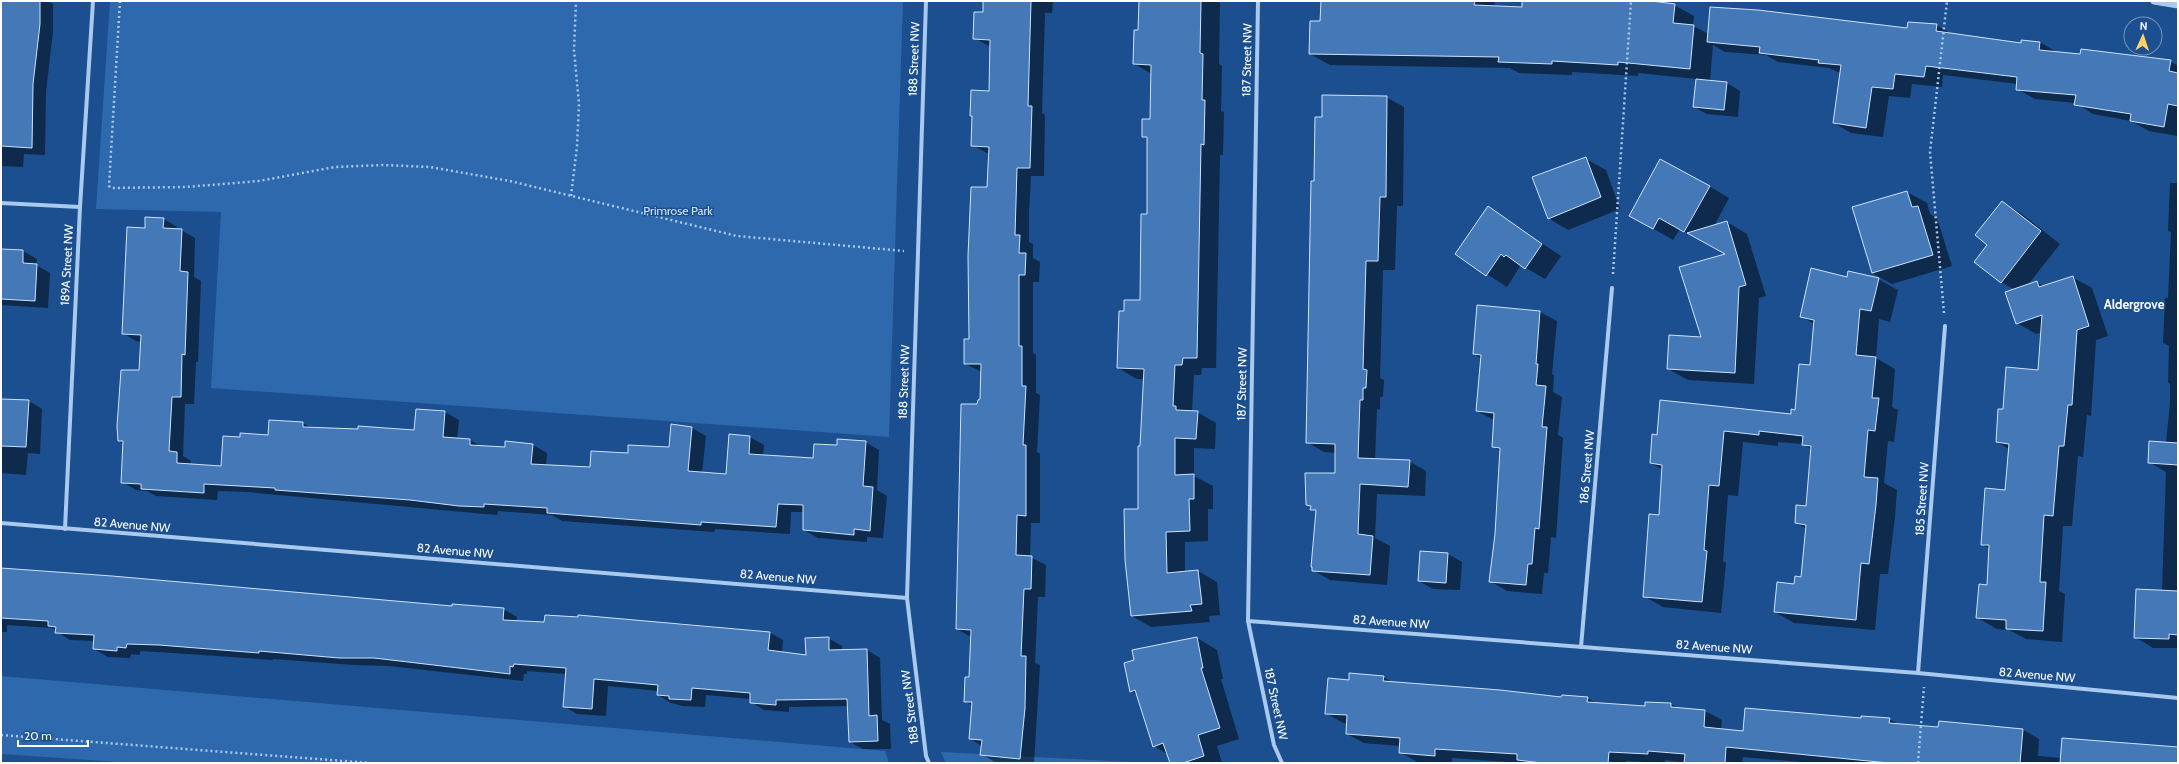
<svg xmlns="http://www.w3.org/2000/svg" width="2179" height="764" viewBox="0 0 2179 764" font-family="Cabin,sans-serif">
<style>
.green{fill:#2e69ad}
.shadow{fill:#0007}
.building{fill:#4478b7;stroke:#cfe3fa}
.lines{fill:none;stroke-linecap:round;stroke-linejoin:round}
.path{stroke:#a9c9ee;stroke-width:2.5;stroke-dasharray:2 3;stroke-linecap:butt}
.minor{stroke:#a9c9ee;stroke-width:4}
.tertiary{stroke:#a9c9ee;stroke-width:7}
.labels{text-anchor:middle;stroke-width:3;stroke-linejoin:round;paint-order:stroke}
.street-label{font-size:12px;fill:#fff;stroke:#1b4f8f}
.park-label{font-size:12px;fill:#cfe3fa;stroke:#1b4f8f}
.neighbourhood-label{font-size:13px;font-weight:bold;fill:#fff;stroke:#1b4f8f}
</style>
<rect width="100%" height="100%" fill="#1b4f8f"/>
<g class="green">
<path d="M 110,1 L 903,1 L 889,437 L 211,388 L 221,212 L 96,209 Z"/>
<path d="M 1,676 L 885,751 L 889,763 L 134,763 L 1,754 Z"/>
<path d="M 941,752 L 1149,763 L 946,763 Z"/>
</g>
<g class="shadow">
<path d="M 1,1 L 48,1 L 53,4 L 53,32 L 46,92 L 45,155 L 24,154 L 23,167 L 1,166 Z"/>
<path d="M 984,1 L 1053,1 L 1052,13 L 1045,13 L 1042,113 L 1045,115 L 1044,176 L 1031,176 L 1029,212 L 1029,242 L 1033,244 L 1033,258 L 1040,262 L 1039,282 L 1033,282 L 1033,353 L 1036,355 L 1036,393 L 1040,395 L 1037,452 L 1040,454 L 1040,523 L 1031,523 L 1030,557 L 1046,565 L 1045,597 L 1038,597 L 1035,663 L 1040,665 L 1034,763 L 995,762 L 981,754 L 982,746 L 970,739 L 973,706 L 965,701 L 970,678 L 971,637 L 957,629 L 978,405 L 981,400 L 982,372 L 965,364 L 970,340 L 988,188 L 989,154 L 972,145 L 990,92 L 991,47 L 974,38 L 984,13 Z"/>
<path d="M 1140,1 L 1216,1 L 1220,3 L 1219,64 L 1222,66 L 1221,111 L 1224,112 L 1223,155 L 1220,155 L 1216,368 L 1202,368 L 1201,375 L 1194,375 L 1192,412 L 1197,412 L 1216,423 L 1215,449 L 1194,448 L 1194,476 L 1213,486 L 1213,509 L 1208,509 L 1208,541 L 1185,542 L 1185,572 L 1198,571 L 1217,582 L 1220,615 L 1209,616 L 1210,622 L 1151,627 L 1132,616 L 1139,510 L 1144,379 L 1137,379 L 1118,368 L 1141,301 L 1148,215 L 1148,139 L 1143,136 L 1151,120 L 1152,74 L 1134,64 L 1139,31 Z"/>
<path d="M 1322,1 L 1495,1 L 1494,7 L 1523,8 L 1523,1 L 1622,1 L 1674,5 L 1694,16 L 1693,26 L 1709,34 L 1908,29 L 1936,25 L 1952,34 L 2021,44 L 2022,41 L 2040,42 L 2058,53 L 2170,61 L 2178,66 L 2178,136 L 2149,131 L 2131,121 L 2093,114 L 2076,103 L 2035,99 L 2017,89 L 2018,84 L 1943,75 L 1942,87 L 1912,84 L 1910,98 L 1889,96 L 1883,137 L 1851,133 L 1834,123 L 1840,73 L 1829,68 L 1778,62 L 1766,55 L 1725,52 L 1713,45 L 1710,81 L 1727,83 L 1740,91 L 1738,117 L 1707,114 L 1694,107 L 1697,79 L 1638,73 L 1638,76 L 1572,72 L 1572,75 L 1519,73 L 1510,68 L 1330,65 L 1310,54 L 1321,22 Z"/>
<path d="M 1386,97 L 1404,107 L 1403,206 L 1397,206 L 1395,270 L 1383,270 L 1380,378 L 1384,380 L 1383,397 L 1380,397 L 1380,410 L 1377,409 L 1375,460 L 1409,461 L 1426,471 L 1425,496 L 1377,494 L 1375,538 L 1390,546 L 1387,585 L 1330,580 L 1313,570 L 1317,512 L 1307,504 L 1336,474 L 1336,453 L 1324,452 L 1307,442 L 1315,182 L 1323,118 Z"/>
<path d="M 1586,159 L 1606,170 L 1620,209 L 1568,230 L 1548,218 Z"/>
<path d="M 2170,183 L 2178,183 L 2178,648 L 2153,648 L 2135,637 L 2162,591 L 2166,472 L 2149,462 L 2166,443 L 2170,403 L 2170,384 L 2168,382 L 2169,346 L 2163,343 L 2165,298 L 2168,298 L 2171,232 L 2168,231 Z"/>
<path d="M 1709,186 L 1729,198 L 1714,226 L 1727,222 L 1747,234 L 1766,296 L 1759,298 L 1754,384 L 1688,380 L 1668,369 L 1702,338 L 1727,255 L 1680,229 L 1673,240 L 1630,215 Z"/>
<path d="M 1907,192 L 1927,203 L 1930,214 L 1937,218 L 1952,266 L 1892,284 L 1872,273 Z"/>
<path d="M 2002,203 L 2022,214 L 2060,244 L 2027,286 L 2037,282 L 2044,287 L 2072,277 L 2092,288 L 2108,336 L 2096,340 L 2091,416 L 2087,415 L 2083,457 L 2078,456 L 2072,526 L 2063,526 L 2059,591 L 2065,594 L 2062,642 L 2026,639 L 2009,630 L 1997,629 L 1978,618 L 1988,586 L 1990,549 L 1982,544 L 2006,491 L 2009,449 L 1997,442 L 2004,410 L 2039,371 L 2042,332 L 2036,334 L 2017,323 L 2015,290 L 2001,282 L 1989,245 Z"/>
<path d="M 1488,208 L 1561,256 L 1545,279 L 1521,265 L 1507,287 L 1456,254 Z"/>
<path d="M 164,219 L 177,227 L 177,230 L 181,230 L 195,238 L 194,277 L 201,281 L 198,362 L 196,362 L 194,404 L 185,404 L 183,456 L 191,461 L 190,465 L 222,467 L 240,438 L 269,436 L 303,423 L 311,428 L 415,431 L 416,410 L 445,412 L 459,420 L 457,439 L 470,440 L 482,447 L 506,448 L 506,443 L 533,445 L 547,453 L 546,465 L 591,468 L 629,454 L 670,448 L 672,425 L 692,428 L 706,436 L 702,473 L 727,475 L 750,437 L 764,445 L 763,456 L 814,459 L 838,446 L 865,442 L 879,450 L 877,490 L 887,496 L 883,538 L 867,537 L 867,542 L 818,538 L 804,530 L 804,512 L 791,512 L 790,534 L 715,529 L 714,532 L 562,521 L 552,515 L 498,511 L 497,515 L 474,513 L 247,492 L 218,491 L 217,500 L 156,496 L 147,491 L 136,490 L 122,482 L 124,444 L 119,441 L 140,371 L 142,342 L 136,341 L 123,333 Z"/>
<path d="M 1,249 L 23,251 L 37,259 L 36,265 L 50,273 L 48,308 L 1,305 Z"/>
<path d="M 1847,278 L 1878,279 L 1898,290 L 1890,322 L 1879,319 L 1876,358 L 1895,369 L 1892,407 L 1898,410 L 1894,442 L 1888,441 L 1884,483 L 1897,490 L 1895,517 L 1888,574 L 1880,574 L 1875,630 L 1794,623 L 1775,612 L 1802,578 L 1807,529 L 1796,523 L 1807,507 L 1812,450 L 1803,444 L 1778,442 L 1778,446 L 1743,442 L 1738,496 L 1728,495 L 1723,561 L 1726,563 L 1721,613 L 1663,607 L 1644,596 L 1660,516 L 1663,470 L 1651,463 L 1658,436 L 1792,415 L 1796,411 L 1811,366 L 1814,324 L 1801,316 Z"/>
<path d="M 1478,306 L 1540,312 L 1557,321 L 1552,374 L 1554,375 L 1553,392 L 1562,397 L 1558,435 L 1563,438 L 1556,538 L 1551,537 L 1548,573 L 1544,573 L 1542,594 L 1507,591 L 1490,581 L 1496,534 L 1501,451 L 1493,447 L 1494,420 L 1477,411 L 1482,359 L 1474,354 Z"/>
<path d="M 1,400 L 29,401 L 42,409 L 40,454 L 28,453 L 26,475 L 1,473 Z"/>
<path d="M 1421,552 L 1448,554 L 1462,562 L 1460,590 L 1433,589 L 1419,581 Z"/>
<path d="M 1,569 L 36,571 L 453,607 L 503,609 L 517,617 L 516,622 L 677,625 L 677,623 L 769,632 L 783,640 L 782,653 L 807,656 L 828,638 L 842,646 L 842,650 L 867,650 L 880,658 L 882,720 L 890,724 L 891,749 L 863,749 L 850,742 L 848,706 L 789,707 L 789,712 L 764,710 L 751,702 L 751,699 L 706,695 L 705,707 L 683,706 L 671,703 L 658,695 L 658,691 L 608,686 L 606,716 L 577,714 L 564,706 L 566,674 L 527,671 L 527,674 L 524,674 L 523,681 L 389,666 L 354,665 L 273,659 L 273,660 L 173,653 L 140,651 L 140,655 L 131,654 L 130,658 L 108,657 L 94,649 L 95,641 L 70,640 L 52,628 L 7,625 L 7,632 L 1,632 Z"/>
<path d="M 1197,638 L 1217,650 L 1223,679 L 1221,679 L 1239,739 L 1217,746 L 1222,763 L 1171,763 L 1167,754 L 1154,746 L 1138,695 L 1131,691 Z"/>
<path d="M 1383,677 L 1394,683 L 1562,699 L 1587,698 L 1596,703 L 1646,707 L 1646,703 L 1671,704 L 1678,708 L 1705,711 L 1722,720 L 1721,730 L 1744,732 L 1862,719 L 1889,719 L 1900,725 L 1939,728 L 2022,729 L 2039,739 L 2038,756 L 2062,758 L 2178,748 L 2178,763 L 1814,763 L 1743,757 L 1742,763 L 1688,763 L 1665,760 L 1665,763 L 1626,761 L 1626,763 L 1523,763 L 1452,758 L 1452,763 L 1417,762 L 1400,752 L 1400,746 L 1364,743 L 1347,734 L 1347,723 L 1343,723 L 1326,713 L 1350,681 Z"/>
</g>
<g class="building">
<path d="M 1,1 L 40,1 L 40,24 L 33,84 L 32,148 L 1,146 Z"/>
<path d="M 983,1 L 1031,1 L 1028,106 L 1032,106 L 1030,168 L 1017,168 L 1015,235 L 1020,235 L 1019,253 L 1026,253 L 1025,275 L 1019,275 L 1019,346 L 1022,346 L 1022,386 L 1026,386 L 1023,445 L 1026,445 L 1026,516 L 1017,515 L 1016,555 L 1032,556 L 1031,589 L 1024,589 L 1021,656 L 1026,656 L 1025,708 L 1020,759 L 980,755 L 982,740 L 969,739 L 972,702 L 964,702 L 965,677 L 969,677 L 971,630 L 956,629 L 961,404 L 977,404 L 978,400 L 980,399 L 981,364 L 964,364 L 964,339 L 969,339 L 968,256 L 971,187 L 987,187 L 989,147 L 971,146 L 972,116 L 970,116 L 971,90 L 989,91 L 990,40 L 973,39 L 974,12 L 983,12 Z"/>
<path d="M 1139,1 L 1201,1 L 1200,53 L 1203,54 L 1202,100 L 1205,100 L 1204,145 L 1201,144 L 1197,358 L 1183,358 L 1182,365 L 1175,365 L 1173,406 L 1176,406 L 1176,410 L 1198,411 L 1196,439 L 1175,438 L 1175,475 L 1194,474 L 1194,499 L 1189,499 L 1190,531 L 1166,532 L 1167,573 L 1198,570 L 1202,604 L 1190,605 L 1192,611 L 1131,616 L 1125,560 L 1124,509 L 1138,509 L 1138,446 L 1140,446 L 1144,369 L 1117,368 L 1119,311 L 1124,311 L 1124,300 L 1140,300 L 1141,214 L 1147,214 L 1147,137 L 1142,137 L 1142,119 L 1150,119 L 1151,65 L 1133,64 L 1134,30 L 1138,30 Z"/>
<path d="M 1321,1 L 1475,1 L 1474,5 L 1522,7 L 1522,1 L 1651,1 L 1675,4 L 1673,23 L 1694,25 L 1690,69 L 1618,62 L 1618,65 L 1552,61 L 1552,64 L 1498,62 L 1499,57 L 1309,54 L 1310,21 L 1320,21 Z"/>
<path d="M 1710,7 L 1758,10 L 1907,28 L 1908,22 L 1937,24 L 1936,31 L 2021,43 L 2021,40 L 2040,42 L 2039,50 L 2080,54 L 2081,49 L 2171,60 L 2169,71 L 2178,73 L 2178,106 L 2168,104 L 2164,127 L 2130,121 L 2131,114 L 2074,105 L 2076,95 L 2016,90 L 2017,77 L 1926,66 L 1924,77 L 1895,74 L 1893,89 L 1872,87 L 1866,128 L 1833,123 L 1841,65 L 1818,63 L 1819,60 L 1759,53 L 1760,47 L 1707,42 Z"/>
<path d="M 1696,79 L 1727,82 L 1724,110 L 1693,107 Z"/>
<path d="M 1322,95 L 1387,96 L 1386,197 L 1380,197 L 1378,261 L 1366,261 L 1363,369 L 1367,370 L 1366,388 L 1363,388 L 1363,400 L 1360,400 L 1358,458 L 1410,460 L 1408,487 L 1360,484 L 1358,534 L 1373,536 L 1370,575 L 1312,571 L 1312,567 L 1311,567 L 1316,510 L 1310,510 L 1311,506 L 1306,505 L 1305,473 L 1335,473 L 1335,444 L 1306,443 L 1311,181 L 1314,181 L 1315,117 L 1322,117 Z"/>
<path d="M 1586,157 L 1601,197 L 1548,219 L 1532,177 Z"/>
<path d="M 1660,159 L 1710,186 L 1684,232 L 1659,218 L 1653,229 L 1629,216 Z"/>
<path d="M 1907,191 L 1912,207 L 1918,206 L 1933,255 L 1872,273 L 1852,207 Z"/>
<path d="M 2002,201 L 2041,231 L 2001,283 L 1974,262 L 1987,245 L 1975,235 Z"/>
<path d="M 1488,206 L 1542,244 L 1525,269 L 1506,255 L 1504,257 L 1501,254 L 1486,276 L 1455,254 Z"/>
<path d="M 145,217 L 164,218 L 163,228 L 182,229 L 180,271 L 188,272 L 185,355 L 182,354 L 181,397 L 172,397 L 169,451 L 177,452 L 177,463 L 221,466 L 223,436 L 240,437 L 240,433 L 268,435 L 269,420 L 303,422 L 303,427 L 358,429 L 358,426 L 414,430 L 416,409 L 445,411 L 443,437 L 470,439 L 470,445 L 505,447 L 505,441 L 533,444 L 531,464 L 590,467 L 591,451 L 628,453 L 628,445 L 669,447 L 671,424 L 692,427 L 688,471 L 726,474 L 729,434 L 750,436 L 749,454 L 813,458 L 814,444 L 837,445 L 837,439 L 866,441 L 863,486 L 873,487 L 870,531 L 854,529 L 854,535 L 803,530 L 803,505 L 778,504 L 776,527 L 701,522 L 701,525 L 547,513 L 547,508 L 484,504 L 484,507 L 459,506 L 410,500 L 275,490 L 275,488 L 204,484 L 204,493 L 141,489 L 141,484 L 121,483 L 123,441 L 118,441 L 117,426 L 121,370 L 139,370 L 141,335 L 122,334 L 127,227 L 145,228 Z"/>
<path d="M 1727,221 L 1746,285 L 1739,287 L 1735,373 L 1667,369 L 1669,335 L 1701,337 L 1679,267 L 1725,254 L 1687,233 Z"/>
<path d="M 1,249 L 23,250 L 23,263 L 37,264 L 35,301 L 1,299 Z"/>
<path d="M 1811,268 L 1847,277 L 1848,271 L 1879,278 L 1871,311 L 1860,309 L 1856,355 L 1876,357 L 1872,398 L 1879,398 L 1875,431 L 1868,430 L 1864,477 L 1878,478 L 1876,505 L 1869,564 L 1861,563 L 1856,620 L 1774,612 L 1777,582 L 1794,584 L 1795,576 L 1801,577 L 1806,525 L 1795,523 L 1796,505 L 1806,506 L 1811,446 L 1802,445 L 1803,436 L 1759,431 L 1759,435 L 1724,431 L 1719,486 L 1709,485 L 1704,550 L 1707,551 L 1702,602 L 1643,597 L 1649,514 L 1659,515 L 1662,465 L 1650,463 L 1652,434 L 1657,435 L 1660,400 L 1791,414 L 1791,409 L 1795,410 L 1799,364 L 1810,365 L 1814,320 L 1800,317 Z"/>
<path d="M 2073,276 L 2089,326 L 2077,330 L 2072,405 L 2068,405 L 2064,446 L 2059,446 L 2053,516 L 2044,515 L 2040,582 L 2046,582 L 2043,631 L 2006,629 L 2006,620 L 1976,618 L 1979,584 L 1987,585 L 1989,545 L 1981,545 L 1985,488 L 2005,490 L 2009,444 L 1996,442 L 1998,409 L 2003,409 L 2006,367 L 2038,370 L 2042,315 L 2016,324 L 2005,292 L 2037,281 L 2039,287 Z"/>
<path d="M 1477,305 L 1540,311 L 1536,364 L 1538,364 L 1536,385 L 1546,386 L 1542,427 L 1547,427 L 1539,529 L 1535,528 L 1532,564 L 1528,564 L 1526,585 L 1489,582 L 1495,534 L 1500,448 L 1492,447 L 1494,413 L 1476,411 L 1481,355 L 1473,354 Z"/>
<path d="M 1,399 L 29,400 L 26,447 L 1,446 Z"/>
<path d="M 2149,441 L 2178,443 L 2178,465 L 2148,463 Z"/>
<path d="M 1420,551 L 1448,553 L 1446,583 L 1418,581 Z"/>
<path d="M 1,568 L 112,576 L 452,606 L 452,604 L 504,608 L 503,620 L 544,622 L 545,615 L 578,617 L 578,615 L 770,632 L 768,650 L 806,655 L 805,638 L 829,637 L 829,650 L 867,649 L 869,716 L 877,715 L 878,741 L 849,742 L 847,699 L 776,700 L 776,705 L 750,703 L 750,693 L 692,688 L 691,700 L 669,699 L 669,696 L 657,695 L 658,685 L 594,679 L 592,709 L 563,707 L 566,668 L 514,664 L 513,667 L 510,666 L 510,674 L 374,658 L 339,658 L 259,651 L 259,653 L 159,645 L 127,644 L 126,648 L 117,647 L 117,651 L 93,649 L 94,635 L 55,633 L 56,627 L 48,626 L 48,621 L 1,618 Z"/>
<path d="M 2136,589 L 2178,591 L 2178,635 L 2169,634 L 2169,639 L 2134,638 Z"/>
<path d="M 1197,637 L 1203,668 L 1201,668 L 1220,728 L 1198,735 L 1204,756 L 1183,763 L 1170,763 L 1163,743 L 1153,747 L 1135,690 L 1130,692 L 1124,663 L 1134,660 L 1132,650 Z"/>
<path d="M 1349,673 L 1384,676 L 1383,681 L 1500,690 L 1561,697 L 1562,695 L 1588,697 L 1587,702 L 1645,706 L 1645,702 L 1671,703 L 1671,707 L 1705,710 L 1704,727 L 1743,731 L 1745,708 L 1861,718 L 1861,716 L 1890,718 L 1889,723 L 1938,727 L 1939,721 L 2023,729 L 2020,763 L 1889,763 L 1726,747 L 1725,763 L 1684,763 L 1685,754 L 1648,751 L 1648,754 L 1609,752 L 1608,763 L 1542,763 L 1517,760 L 1517,754 L 1435,749 L 1435,756 L 1399,753 L 1400,738 L 1346,734 L 1347,715 L 1325,714 L 1328,678 L 1349,680 Z"/>
<path d="M 2062,738 L 2178,747 L 2178,763 L 2060,763 Z"/>
</g>
<g class="lines">
<g class="path">
<path d="M 120,1 L 109,186 L 111,188 L 186,187 L 259,181 L 335,167 L 383,165 L 430,167 L 510,181 L 737,236 L 904,251"/>
<path d="M 571,196 L 577,147 L 579,104 L 574,50 L 576,1"/>
<path d="M 1613,274 L 1631,1"/>
<path d="M 1944,313 L 1930,152 L 1947,1"/>
<path d="M 1,735 L 370,763"/>
<path d="M 1918,763 L 1924,687"/>
</g>
<g class="minor">
<path d="M 926,1 L 907,598 L 926,756 L 929,763"/>
<path d="M 1258,1 L 1248,621 L 1274,745 L 1282,763"/>
<path d="M 1,203 L 80,207"/>
<path d="M 1,523 L 907,598"/>
<path d="M 65,529 L 80,207 L 93,1"/>
<path d="M 1248,621 L 1918,673 L 2178,698"/>
<path d="M 1581,647 L 1612,288"/>
<path d="M 1918,673 L 1945,326"/>
</g>
<path class="tertiary" d="M 2154,1 L 2178,5"/>
</g>
<g class="labels">
<g class="street-label">
<text transform="translate(914 59) rotate(-88)" y="4">188 Street NW</text>
<text transform="translate(1247 60) rotate(-89)" y="4">187 Street NW</text>
<text transform="translate(67 265) rotate(-87)" y="4">189A Street NW</text>
<text transform="translate(904 382) rotate(-88)" y="4">188 Street NW</text>
<text transform="translate(1242 384) rotate(-89)" y="4">187 Street NW</text>
<text transform="translate(1587 467) rotate(-85)" y="4">186 Street NW</text>
<text transform="translate(1922 499) rotate(-86)" y="4">185 Street NW</text>
<text transform="translate(132 525) rotate(5)" y="4">82 Avenue NW</text>
<text transform="translate(455 551) rotate(5)" y="4">82 Avenue NW</text>
<text transform="translate(778 577) rotate(5)" y="4">82 Avenue NW</text>
<text transform="translate(1391 622) rotate(4)" y="4">82 Avenue NW</text>
<text transform="translate(1714 647) rotate(4)" y="4">82 Avenue NW</text>
<text transform="translate(2037 675) rotate(5)" y="4">82 Avenue NW</text>
<text transform="translate(1276 704) rotate(78)" y="4">187 Street NW</text>
<text transform="translate(910 707) rotate(-97)" y="4">188 Street NW</text>
</g>
<g class="park-label">
<text x="678" y="215">Primrose Park</text>
</g>
<g class="neighbourhood-label">
<text x="2134" y="309">Aldergrove</text>
</g>
</g>
<rect width="2179" height="764" fill="none" stroke="#ffffff" stroke-width="4"/>
<g transform="translate(2143 36) rotate(3)"><circle r="19" fill="#1b4f8f" stroke="#7695bc"/>
<path d="M0-3L7 15L0 10L-7 15Z" fill="#ffd166"/>
<text y="-6" font-size="11" font-weight="bold" text-anchor="middle" fill="#ffffff">N</text>
</g>
<path d="M18 740v6h70v-6" fill="none" stroke="#ffffff" stroke-width="2"/>
<text x="24" y="740" font-size="12" fill="#ffffff" stroke="#1b4f8f" stroke-width="3" paint-order="stroke">20 m</text>
</svg>
